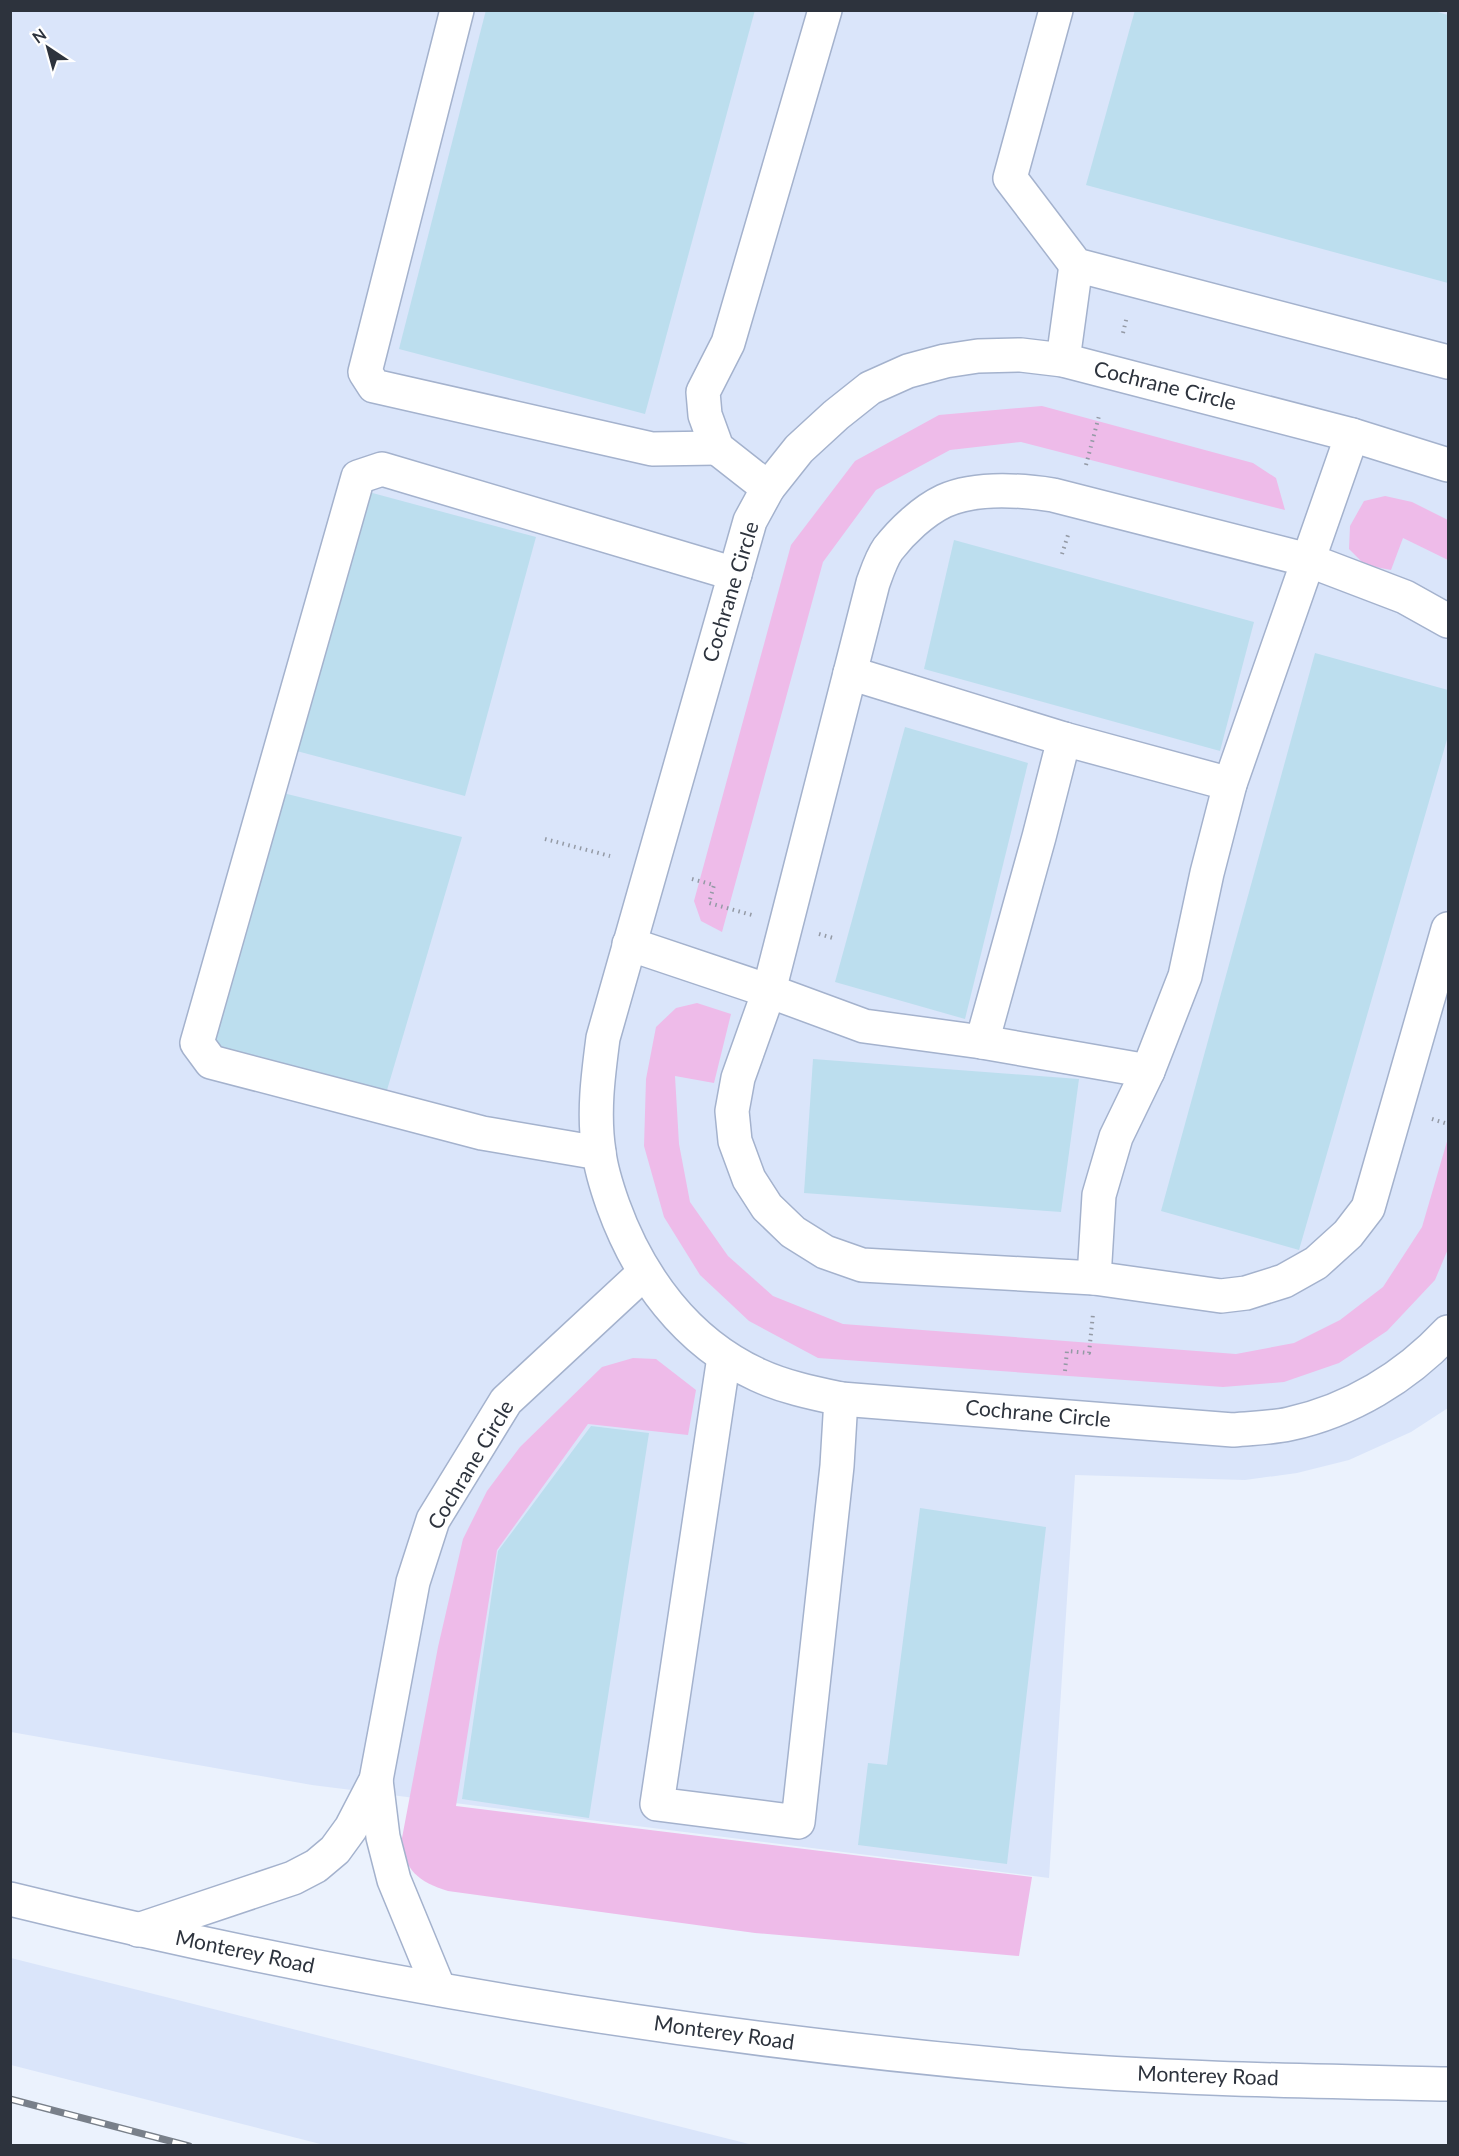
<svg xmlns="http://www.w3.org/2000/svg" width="1459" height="2156" viewBox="0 0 1459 2156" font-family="Lato,sans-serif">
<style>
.built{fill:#dae5fa}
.green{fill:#eebbe9}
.building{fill:#bcdeee}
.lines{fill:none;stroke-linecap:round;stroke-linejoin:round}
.minor-casing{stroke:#a4b2cd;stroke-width:36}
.major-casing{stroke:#a4b2cd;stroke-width:36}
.path{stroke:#949aa5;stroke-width:4;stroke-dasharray:1.5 4.5;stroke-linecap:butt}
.minor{stroke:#fff;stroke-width:33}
.major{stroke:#fff;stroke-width:33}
.rail-casing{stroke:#79808a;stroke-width:7}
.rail{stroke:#fff;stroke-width:4.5;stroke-dasharray:14;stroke-linecap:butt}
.labels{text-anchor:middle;stroke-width:4.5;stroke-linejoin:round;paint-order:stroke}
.street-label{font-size:21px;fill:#2d333d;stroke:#fff}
</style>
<rect width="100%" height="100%" fill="#ebf2fd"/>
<g class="built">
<path d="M 10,11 L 1448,11 L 1448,1408 L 1411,1432 L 1349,1460 L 1297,1473 L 1245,1480 L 1075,1475 L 1049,1878 L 312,1785 L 11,1732 Z"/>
<path d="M 11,1958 L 753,2145 L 324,2145 L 11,2065 Z"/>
</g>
<g class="green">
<path d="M 1042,406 L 1253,463 L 1276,478 L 1285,510 L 1021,442 L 950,450 L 876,490 L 823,562 L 722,932 L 701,921 L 694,901 L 791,545 L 855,461 L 939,415 Z"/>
<path d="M 1385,496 L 1412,502 L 1448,520 L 1448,560 L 1403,538 L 1391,570 L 1365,565 L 1349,549 L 1350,526 L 1364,501 Z"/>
<path d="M 697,1003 L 731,1014 L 714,1083 L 675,1076 L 679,1144 L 690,1202 L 728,1256 L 773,1296 L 843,1324 L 1236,1354 L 1294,1343 L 1340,1320 L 1383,1287 L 1422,1227 L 1448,1138 L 1448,1249 L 1435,1280 L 1387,1331 L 1339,1363 L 1284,1382 L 1223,1387 L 818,1358 L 749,1321 L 700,1275 L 664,1217 L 644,1146 L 646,1079 L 656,1027 L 676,1008 Z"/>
<path d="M 633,1358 L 656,1359 L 696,1390 L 688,1435 L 588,1424 L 497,1550 L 456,1806 L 1032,1877 L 1019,1956 L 755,1933 L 448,1891 C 419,1882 403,1870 402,1838 L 438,1647 L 463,1539 L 487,1491 L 520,1447 L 602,1367 Z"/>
</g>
<g class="building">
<path d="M 486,10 L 755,10 L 645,414 L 399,349 Z"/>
<path d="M 1135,10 L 1431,10 L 1448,15 L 1448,283 L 1086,185 Z"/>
<path d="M 365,491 L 536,537 L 465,796 L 293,750 Z"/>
<path d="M 954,540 L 1254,622 L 1220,751 L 924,669 Z"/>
<path d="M 1315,653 L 1448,690 L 1448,736 L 1299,1250 L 1161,1211 Z"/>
<path d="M 905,727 L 1028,763 L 965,1019 L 835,982 Z"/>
<path d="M 283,793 L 462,837 L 387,1090 L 212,1046 Z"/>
<path d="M 813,1059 L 1079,1079 L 1061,1212 L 804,1193 Z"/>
<path d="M 591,1426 L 649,1433 L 589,1818 L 462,1799 L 498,1551 Z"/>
<path d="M 920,1508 L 1046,1527 L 1007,1864 L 858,1845 L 868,1763 L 887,1765 Z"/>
</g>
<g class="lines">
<defs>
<g id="minor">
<path d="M 457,10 L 365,372 L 374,386 L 652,449 L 717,448"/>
<path d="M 1056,10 L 1010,178 L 1076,265 L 1448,362"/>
<path d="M 1063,360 L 1076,265"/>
<path d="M 1448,465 L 1352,435 L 1063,360 L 1021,355 L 978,356 L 945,361 L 908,371 L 870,388 L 836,415 L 799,449 L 768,488 L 750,521 L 603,1038 C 598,1076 593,1114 599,1152 C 601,1170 607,1188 613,1205 C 639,1277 686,1342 758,1375 C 784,1387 813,1393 841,1399 L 1233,1430 C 1252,1428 1271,1428 1289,1424 C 1350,1411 1406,1377 1448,1332"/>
<path d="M 768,488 L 717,448 L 705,415 L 703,392 L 728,343 L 825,10"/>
<path d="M 1448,621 L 1405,597 L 1308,560 L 1053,495 C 1020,490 975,487 944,501 C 923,511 902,531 888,549 C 881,559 877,572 873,583 L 769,991 L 738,1078 L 732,1111 L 735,1141 L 749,1179 L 767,1207 L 793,1232 L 825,1252 L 862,1265 L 1094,1278 L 1221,1296 L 1246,1293 L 1284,1281 L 1316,1263 L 1348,1234 L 1368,1208 L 1448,929"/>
<path d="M 850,673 L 1064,739 L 1230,784"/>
<path d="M 629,944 L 769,991 L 864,1026 L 982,1042 L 1148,1071"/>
<path d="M 982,1042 L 1039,837 L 1064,739"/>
<path d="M 599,1153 L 482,1133 L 211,1062 L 197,1043 L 358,477 L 382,469 L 735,574"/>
<path d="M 1094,1278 L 1099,1195 L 1116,1137 L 1148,1071 L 1185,976 L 1207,873 L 1230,784 L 1352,435"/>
<path d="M 724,1357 L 657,1804 L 798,1822 L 837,1466 L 841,1399"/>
<path d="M 376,1780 L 383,1837 L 394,1880 L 439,1989"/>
<path d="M 138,1930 L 293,1878 L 316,1866 L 335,1850 L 351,1828 L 376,1780 L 413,1582 L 433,1520 L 506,1401 L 644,1273"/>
</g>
<path id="major" d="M 10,1899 C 343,1981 684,2037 1025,2067 C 1166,2079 1308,2081 1448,2084"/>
</defs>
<use href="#minor" class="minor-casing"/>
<use href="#major" class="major-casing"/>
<g class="path">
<path d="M 1123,333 L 1127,316"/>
<path d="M 1086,465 L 1099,416"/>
<path d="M 1062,554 L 1068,535"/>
<path d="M 545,839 L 610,856"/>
<path d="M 692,879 L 714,885 L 709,903 L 752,915"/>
<path d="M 819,934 L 833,938"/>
<path d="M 1432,1119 L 1448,1124"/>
<path d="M 1065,1371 L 1067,1351 L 1089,1353 L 1093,1314"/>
</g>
<use href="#minor" class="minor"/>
<use href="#major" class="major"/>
<defs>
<path id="rail" d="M 10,2099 L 189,2146"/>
</defs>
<use href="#rail" class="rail-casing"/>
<use href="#rail" class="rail"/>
</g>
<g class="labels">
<g class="street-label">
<text transform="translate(1165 386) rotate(14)" y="7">Cochrane Circle</text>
<text transform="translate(731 592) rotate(-73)" y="7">Cochrane Circle</text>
<text transform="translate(1038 1414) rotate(5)" y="7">Cochrane Circle</text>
<text transform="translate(471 1465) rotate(-59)" y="7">Cochrane Circle</text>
<text transform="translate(245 1952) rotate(12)" y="7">Monterey Road</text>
<text transform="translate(724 2033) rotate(8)" y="7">Monterey Road</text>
<text transform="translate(1208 2076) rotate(2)" y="7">Monterey Road</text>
</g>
</g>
<rect width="1459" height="2156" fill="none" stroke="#2d333d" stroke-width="24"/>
<g transform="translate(48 48) rotate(324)" stroke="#ffffff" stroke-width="4.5" paint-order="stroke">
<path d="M0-4.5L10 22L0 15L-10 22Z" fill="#2d333d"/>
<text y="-9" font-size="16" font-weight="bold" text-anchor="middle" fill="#2d333d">N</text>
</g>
</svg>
